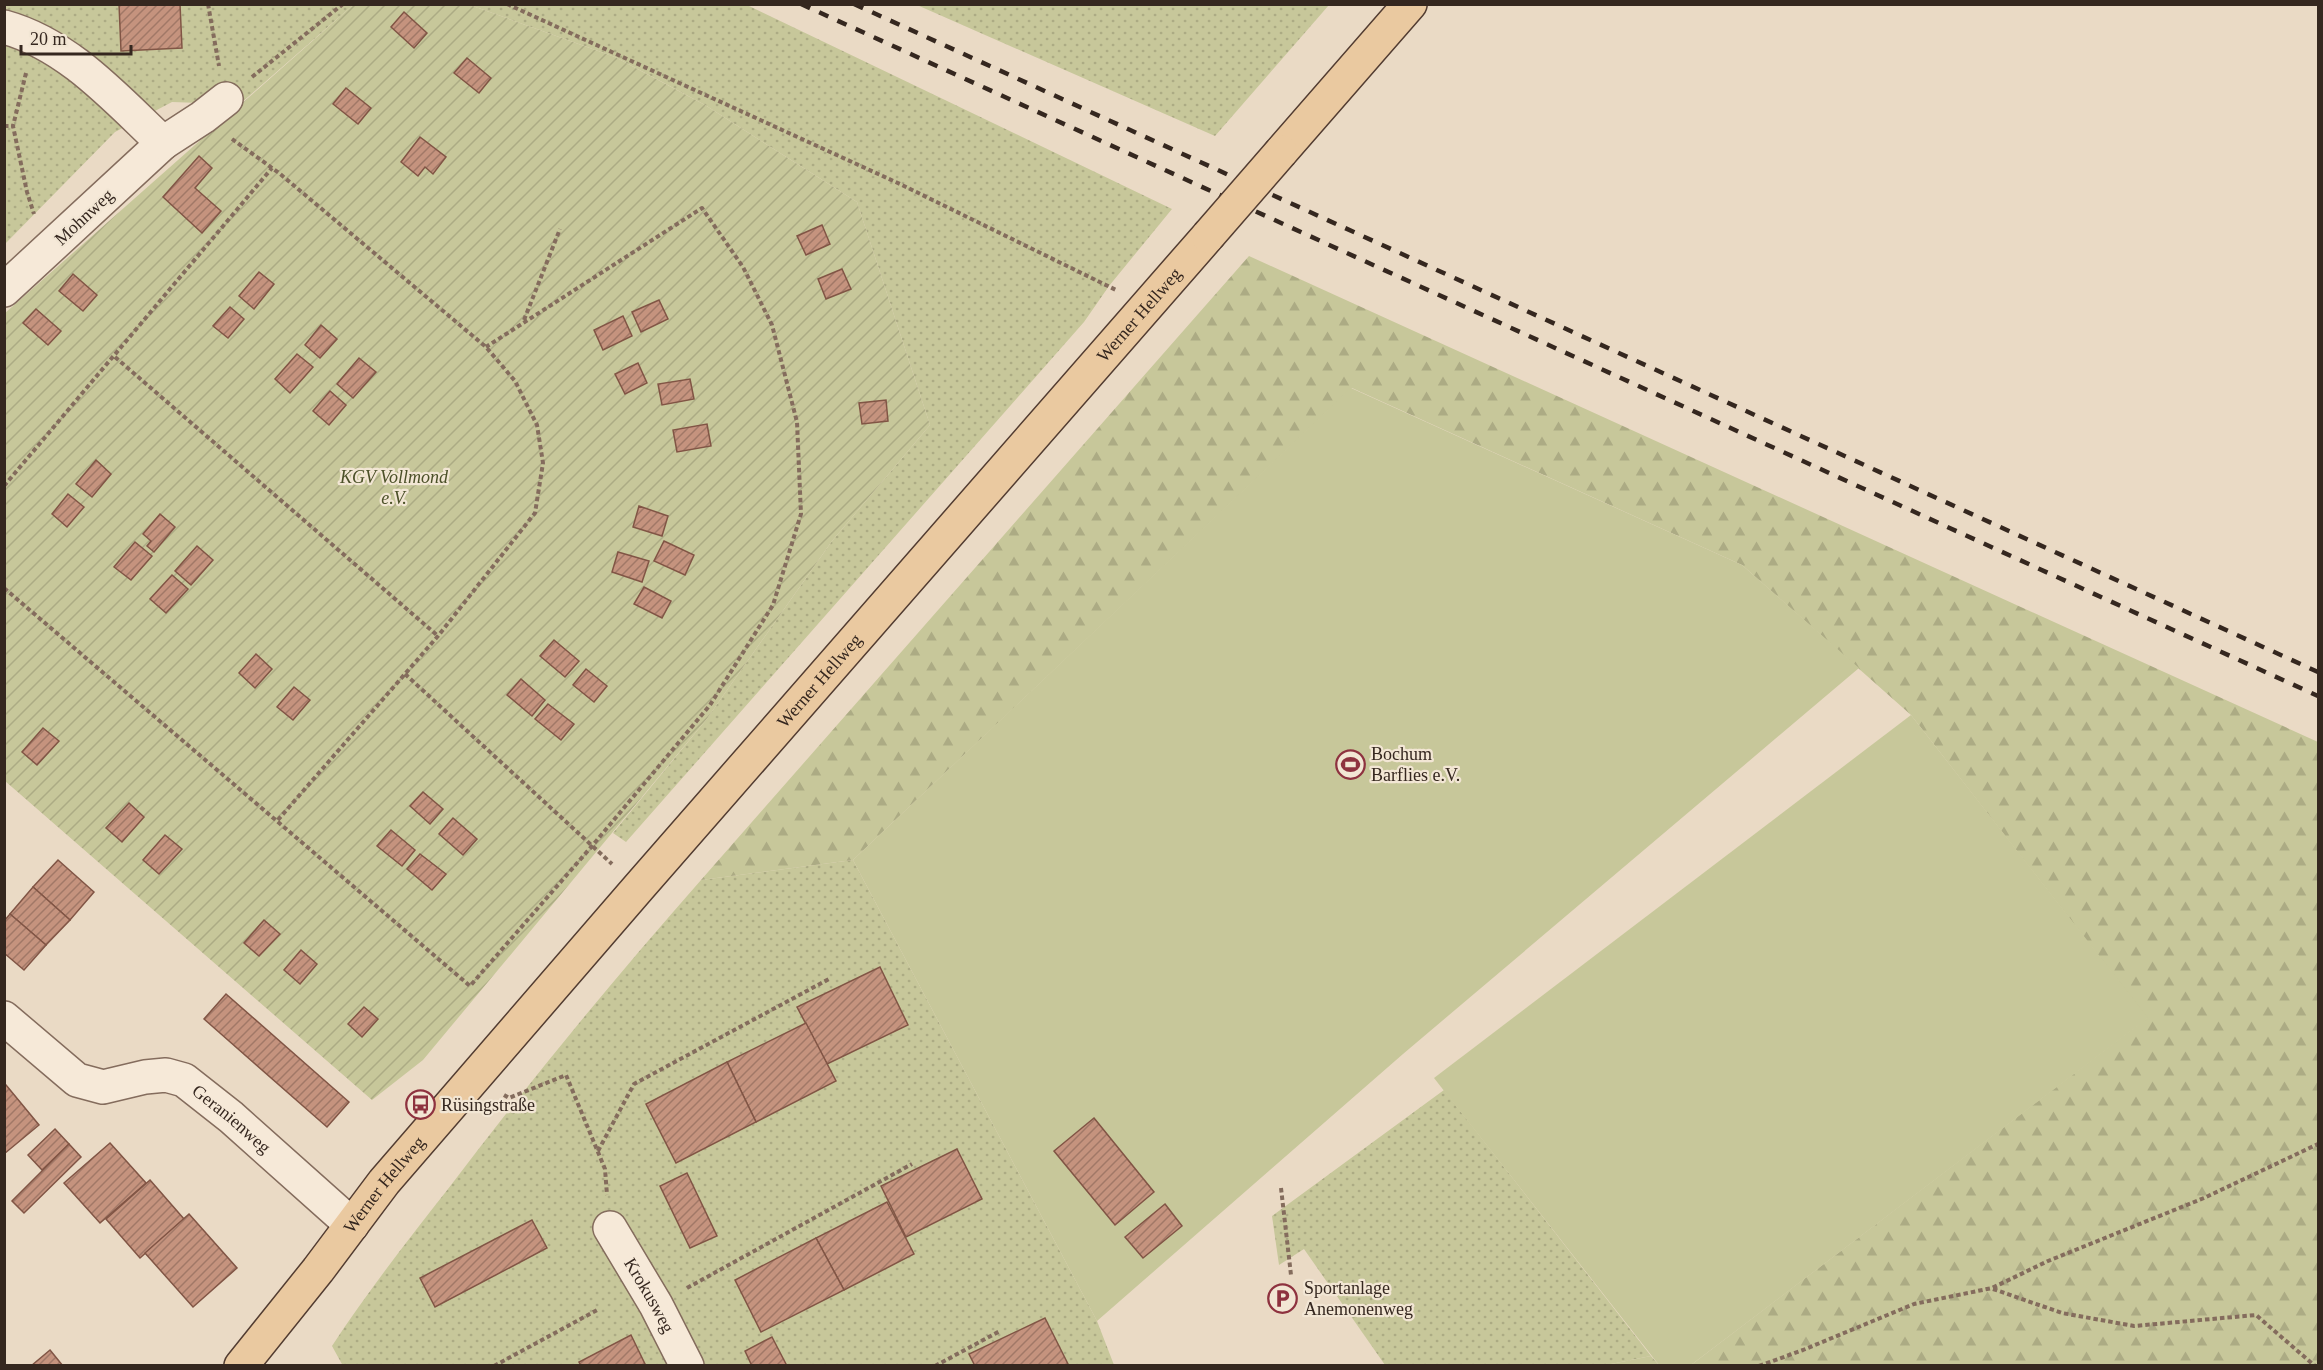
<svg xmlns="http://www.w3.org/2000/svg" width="2323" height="1370" viewBox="0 0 2323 1370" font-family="Georgia,serif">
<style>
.grass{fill:url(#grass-dots)}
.forest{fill:url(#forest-firs)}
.garden{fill:url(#garden-furrows)}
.pitch{fill:#c7c79a}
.building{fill:url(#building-hatch);stroke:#815545;stroke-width:1.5}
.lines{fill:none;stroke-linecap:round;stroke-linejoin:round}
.minor-casing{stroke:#846c5d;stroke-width:36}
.major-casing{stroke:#523c31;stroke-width:36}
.path{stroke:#846c5d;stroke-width:4;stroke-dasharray:4.5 3;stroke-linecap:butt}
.minor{stroke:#f6e9d8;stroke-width:33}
.major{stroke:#eac9a0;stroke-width:33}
.rail{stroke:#35271f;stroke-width:4.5;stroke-dasharray:10 10;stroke-linecap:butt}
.major-bridge-casing{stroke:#523c31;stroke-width:36;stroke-linecap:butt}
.major-bridge{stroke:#eac9a0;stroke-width:33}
.labels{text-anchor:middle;stroke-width:4.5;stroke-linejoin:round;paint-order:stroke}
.street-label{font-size:18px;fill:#35271f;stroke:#f2e6d4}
.park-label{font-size:18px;font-style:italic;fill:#4b5028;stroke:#f2e6d4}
.poi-label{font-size:18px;fill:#35271f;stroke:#f2e6d4;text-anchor:start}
</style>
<defs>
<pattern id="grass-dots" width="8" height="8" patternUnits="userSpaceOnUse" patternTransform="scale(1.5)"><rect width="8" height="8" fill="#c7c79a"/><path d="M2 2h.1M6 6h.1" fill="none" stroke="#acab84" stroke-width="1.8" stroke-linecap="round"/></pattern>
<pattern id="forest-firs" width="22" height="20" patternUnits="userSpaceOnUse" patternTransform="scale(1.5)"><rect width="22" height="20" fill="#c7c79a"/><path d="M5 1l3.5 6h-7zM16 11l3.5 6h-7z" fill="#acab84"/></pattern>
<pattern id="garden-furrows" width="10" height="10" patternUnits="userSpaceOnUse" patternTransform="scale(1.5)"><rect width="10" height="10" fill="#c7c79a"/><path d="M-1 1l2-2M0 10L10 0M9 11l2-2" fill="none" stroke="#acab84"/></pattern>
<pattern id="building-hatch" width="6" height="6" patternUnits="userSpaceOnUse" patternTransform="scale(1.5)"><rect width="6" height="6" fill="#c5937e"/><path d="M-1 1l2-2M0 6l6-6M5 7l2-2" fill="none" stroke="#a17867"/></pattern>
</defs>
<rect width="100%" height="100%" fill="#eadac5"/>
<g class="grass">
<path d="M 5,5 L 353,5 L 232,111 L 228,104 L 172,102 L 115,132 L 5,244 Z"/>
<path d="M 470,5 L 747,5 L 1172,209 L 1109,286 L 1084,322 L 626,842 L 613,833 L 706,720 L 832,541 L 930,425 L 857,202 L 705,105 L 664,83 L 615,57 Z"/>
<path d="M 917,5 L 1329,4 L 1329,5 L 1215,136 Z"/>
<path d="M 853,860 L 1097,1321 L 1114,1365 L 343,1366 L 332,1346 C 368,1291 408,1240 448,1189 C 528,1083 613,980 701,880 Z"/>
<path d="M 1444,1090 L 1651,1356 L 1601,1366 L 1385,1365 L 1304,1249 L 1279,1265 L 1272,1216 Z"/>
</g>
<g class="forest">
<path d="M 1249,256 L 2318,742 L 2318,1365 L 1691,1365 L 2147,1018 L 1911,715 L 1742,565 L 1352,388 L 853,860 L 701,880 Z"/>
<path d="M 1651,1356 L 1659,1365 L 1601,1366 Z"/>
</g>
<path class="garden" d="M 353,5 L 470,5 L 615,57 L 705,105 L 857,202 L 930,425 L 832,541 L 706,720 L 423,1060 L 372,1100 L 5,781 L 4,314 Z"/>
<g class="pitch">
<path d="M 1351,388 L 1742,565 L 1859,668 L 1403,1054 L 1097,1321 L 853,860 Z"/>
<path d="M 1911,715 L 2148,1018 L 1691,1365 L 1659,1365 L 1434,1078 Z"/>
</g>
<g class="building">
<path d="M 119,4 L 180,4 L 182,48 L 121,51 Z"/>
<path d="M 404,12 L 427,33 L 414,48 L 391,27 Z"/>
<path d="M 467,58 L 491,78 L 479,93 L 454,73 Z"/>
<path d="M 346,88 L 371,108 L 358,124 L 333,104 Z"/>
<path d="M 420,137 L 446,157 L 433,174 L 425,167 L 418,176 L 401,162 Z"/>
<path d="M 199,156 L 212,168 L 195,188 L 221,211 L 202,233 L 163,197 Z"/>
<path d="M 822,225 L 830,244 L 806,255 L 797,236 Z"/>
<path d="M 842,269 L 851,289 L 826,299 L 818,279 Z"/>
<path d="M 259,272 L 274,284 L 254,309 L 239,296 Z"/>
<path d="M 73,274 L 97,295 L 83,311 L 59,291 Z"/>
<path d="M 659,300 L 668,319 L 641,332 L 632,312 Z"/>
<path d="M 230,307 L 244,319 L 228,338 L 213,326 Z"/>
<path d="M 36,309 L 61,331 L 48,345 L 23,323 Z"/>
<path d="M 623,316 L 632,336 L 603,350 L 594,330 Z"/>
<path d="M 321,325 L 337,339 L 320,358 L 305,345 Z"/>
<path d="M 297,354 L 313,367 L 290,393 L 275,379 Z"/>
<path d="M 359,358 L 376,372 L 353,398 L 337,384 Z"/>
<path d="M 638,363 L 647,383 L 625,394 L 615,374 Z"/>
<path d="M 690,379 L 694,399 L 662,405 L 658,384 Z"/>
<path d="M 330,391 L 346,405 L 329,425 L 313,411 Z"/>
<path d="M 886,400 L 888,421 L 862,424 L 859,403 Z"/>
<path d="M 707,424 L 711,446 L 677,452 L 673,430 Z"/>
<path d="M 96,460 L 111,474 L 92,497 L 76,484 Z"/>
<path d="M 68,494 L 84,507 L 67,527 L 52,514 Z"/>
<path d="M 639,506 L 668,516 L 662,536 L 633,527 Z"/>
<path d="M 160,514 L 175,527 L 154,552 L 147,546 L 151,541 L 143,534 Z"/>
<path d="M 664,541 L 694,555 L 685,575 L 654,561 Z"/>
<path d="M 135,542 L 152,556 L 131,580 L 114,567 Z"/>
<path d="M 197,546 L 213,560 L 191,585 L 175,571 Z"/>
<path d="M 618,552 L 649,561 L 642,582 L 612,572 Z"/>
<path d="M 172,575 L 188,589 L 166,613 L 150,599 Z"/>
<path d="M 644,587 L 671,601 L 662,618 L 634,604 Z"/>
<path d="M 554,640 L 579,661 L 565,677 L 540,656 Z"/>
<path d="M 256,654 L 272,669 L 255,688 L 239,673 Z"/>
<path d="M 586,669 L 607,686 L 594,702 L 573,685 Z"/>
<path d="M 521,679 L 545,700 L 532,716 L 507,695 Z"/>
<path d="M 294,687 L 310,700 L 293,720 L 277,707 Z"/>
<path d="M 548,704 L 574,724 L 561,740 L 535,719 Z"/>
<path d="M 43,728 L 59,741 L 37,765 L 22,752 Z"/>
<path d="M 423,792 L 443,809 L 430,824 L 410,806 Z"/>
<path d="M 129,803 L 144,817 L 122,842 L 106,828 Z"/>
<path d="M 453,818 L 477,839 L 463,855 L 439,834 Z"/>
<path d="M 391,830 L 415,850 L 402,866 L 377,846 Z"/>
<path d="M 165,835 L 182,849 L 159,874 L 143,860 Z"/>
<path d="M 420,854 L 446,874 L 432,890 L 407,869 Z"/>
<path d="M 58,860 L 94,892 L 70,920 L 33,887 Z"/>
<path d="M 33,887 L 70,920 L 46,945 L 10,914 Z"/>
<path d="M 10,914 L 46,945 L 24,970 L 4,953 L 4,921 Z"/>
<path d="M 264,920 L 280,934 L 259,956 L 244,943 Z"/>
<path d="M 301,950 L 317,964 L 300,984 L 284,970 Z"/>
<path d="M 880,967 L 908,1025 L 827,1064 L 797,1007 Z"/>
<path d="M 226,994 L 349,1102 L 327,1127 L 204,1019 Z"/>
<path d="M 364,1007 L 378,1019 L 362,1037 L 348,1024 Z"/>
<path d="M 806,1023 L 836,1081 L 756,1122 L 727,1062 Z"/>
<path d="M 727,1062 L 756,1122 L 676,1163 L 646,1104 Z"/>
<path d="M 6,1085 L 39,1125 L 4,1154 L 4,1087 Z"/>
<path d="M 1094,1118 L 1154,1192 L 1115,1225 L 1054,1151 Z"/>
<path d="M 55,1129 L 69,1144 L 42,1170 L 28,1155 Z"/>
<path d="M 110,1143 L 146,1183 L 100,1223 L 64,1183 Z"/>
<path d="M 69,1144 L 81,1157 L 24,1213 L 12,1201 Z"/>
<path d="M 957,1149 L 982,1199 L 906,1237 L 881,1186 Z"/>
<path d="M 687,1173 L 717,1236 L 690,1248 L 660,1186 Z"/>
<path d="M 150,1180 L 184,1219 L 140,1258 L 106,1219 Z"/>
<path d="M 887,1202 L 914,1254 L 844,1290 L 816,1238 Z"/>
<path d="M 1165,1204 L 1182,1226 L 1143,1258 L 1125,1237 Z"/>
<path d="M 189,1214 L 237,1268 L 193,1307 L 145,1253 Z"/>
<path d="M 532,1220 L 547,1248 L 435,1307 L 420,1278 Z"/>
<path d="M 816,1238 L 844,1290 L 761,1332 L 735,1280 Z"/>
<path d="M 1045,1318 L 1069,1366 L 975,1366 L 969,1354 Z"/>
<path d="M 631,1335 L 646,1366 L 581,1366 L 579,1362 Z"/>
<path d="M 772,1337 L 787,1366 L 752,1366 L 745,1351 Z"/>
<path d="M 50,1350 L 63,1366 L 31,1366 Z"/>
</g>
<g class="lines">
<defs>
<g id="minor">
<path d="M 4,27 C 69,45 115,98 163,143 L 4,290"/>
<path d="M 163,143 L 203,117 L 226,99"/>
<path id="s1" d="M 4,1018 L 77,1080 L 103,1087 L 145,1077 L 166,1075 L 184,1080 L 231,1117 L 352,1225"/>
<path id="s2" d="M 610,1228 L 656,1305 L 687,1366"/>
</g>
<g id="major">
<path d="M 1281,152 L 1410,4"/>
<path id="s3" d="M 241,1366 L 318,1270 L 384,1182 L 639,887 L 1208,236"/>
</g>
</defs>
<use href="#minor" class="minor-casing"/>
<use href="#major" class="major-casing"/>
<g class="path">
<path d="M 208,4 L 219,66"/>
<path d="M 507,4 L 900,184 L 1116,290"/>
<path d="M 26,73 L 13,126 L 27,192 L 34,214"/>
<path d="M 252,77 L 343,4"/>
<path d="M 4,126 L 13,126"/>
<path d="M 232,139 L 279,173 L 486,347 L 515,381 L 537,425 L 543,463 L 535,513 L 438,636 L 277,821"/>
<path d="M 524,320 L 560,229"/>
<path d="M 115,357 L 438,636"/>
<path d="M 4,486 L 272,168"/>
<path d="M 4,588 L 470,986 L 592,846 L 710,705 L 773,605 L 801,514 L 797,422 L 772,325 L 743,267 L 702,208 L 486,347"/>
<path d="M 405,674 L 612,864"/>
<path d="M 504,1095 L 509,1098 L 566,1075 L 605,1169 L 607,1195"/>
<path d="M 598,1151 L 634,1084 L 829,979"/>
<path d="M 1281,1188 L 1291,1275"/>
<path d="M 687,1288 L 912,1164"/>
<path d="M 1993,1289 L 2062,1313 L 2134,1326 L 2256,1315 L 2315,1366"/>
<path d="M 494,1366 L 599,1309"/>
<path d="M 935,1366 L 1000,1331"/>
<path d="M 1759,1366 L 1803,1350 L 1914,1304 L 1992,1288 L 2048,1261 L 2204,1198 L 2318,1144"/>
</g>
<use href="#minor" class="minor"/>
<use href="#major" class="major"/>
<g class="rail">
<path d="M 801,4 L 2318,696"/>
<path d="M 854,4 L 2318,672"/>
</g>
<defs>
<path id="major-bridge" d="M 1208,236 L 1281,152"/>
</defs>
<use href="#major-bridge" class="major-bridge-casing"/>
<use href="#major-bridge" class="major-bridge"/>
</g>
<defs>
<symbol id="stadium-ring" viewBox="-11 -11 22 22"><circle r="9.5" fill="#f2e6d4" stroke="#8e323f" stroke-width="1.5"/><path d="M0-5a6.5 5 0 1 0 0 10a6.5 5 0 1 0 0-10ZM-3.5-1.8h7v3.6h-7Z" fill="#8e323f"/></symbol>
<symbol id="bus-ring" viewBox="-11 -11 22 22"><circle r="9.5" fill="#f2e6d4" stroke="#8e323f" stroke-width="1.5"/><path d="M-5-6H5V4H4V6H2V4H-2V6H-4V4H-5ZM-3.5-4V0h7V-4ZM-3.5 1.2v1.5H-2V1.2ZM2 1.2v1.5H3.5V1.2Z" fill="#8e323f"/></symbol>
<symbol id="parking-ring" viewBox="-11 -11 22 22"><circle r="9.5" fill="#f2e6d4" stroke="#8e323f" stroke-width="1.5"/><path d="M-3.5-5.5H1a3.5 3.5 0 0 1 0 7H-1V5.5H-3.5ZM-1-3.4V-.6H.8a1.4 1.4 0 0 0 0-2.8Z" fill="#8e323f"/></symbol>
</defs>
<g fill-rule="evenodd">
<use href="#stadium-ring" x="1334" y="748" width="33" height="33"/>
<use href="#bus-ring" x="404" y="1088" width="33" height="33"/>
<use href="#parking-ring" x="1266" y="1282" width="33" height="33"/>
</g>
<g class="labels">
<g class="street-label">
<text transform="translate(84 217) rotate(-43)" y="6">Mohnweg</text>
<text dy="6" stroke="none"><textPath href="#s3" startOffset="1383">Werner Hellweg</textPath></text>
<text dy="6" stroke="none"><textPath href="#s3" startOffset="897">Werner Hellweg</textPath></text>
<text dy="6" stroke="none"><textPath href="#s1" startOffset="267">Geranienweg</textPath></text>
<text dy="6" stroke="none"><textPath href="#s3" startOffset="231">Werner Hellweg</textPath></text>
<text dy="6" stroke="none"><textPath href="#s2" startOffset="78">Krokusweg</textPath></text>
</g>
<g class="park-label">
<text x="394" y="483">KGV Vollmond<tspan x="394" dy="21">e.V.</tspan></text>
</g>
<g class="poi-label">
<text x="1371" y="760">Bochum<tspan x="1371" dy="21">Barflies e.V.</tspan></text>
<text x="441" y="1111">Rüsingstraße</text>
<text x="1304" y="1294">Sportanlage<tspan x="1304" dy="21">Anemonenweg</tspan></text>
</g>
</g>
<rect width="2323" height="1370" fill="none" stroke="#35271f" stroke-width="12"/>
<path d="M21 45v9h110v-9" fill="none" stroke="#35271f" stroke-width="3"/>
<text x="30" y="45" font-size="18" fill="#35271f" stroke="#f2e6d4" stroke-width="4.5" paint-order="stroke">20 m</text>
</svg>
